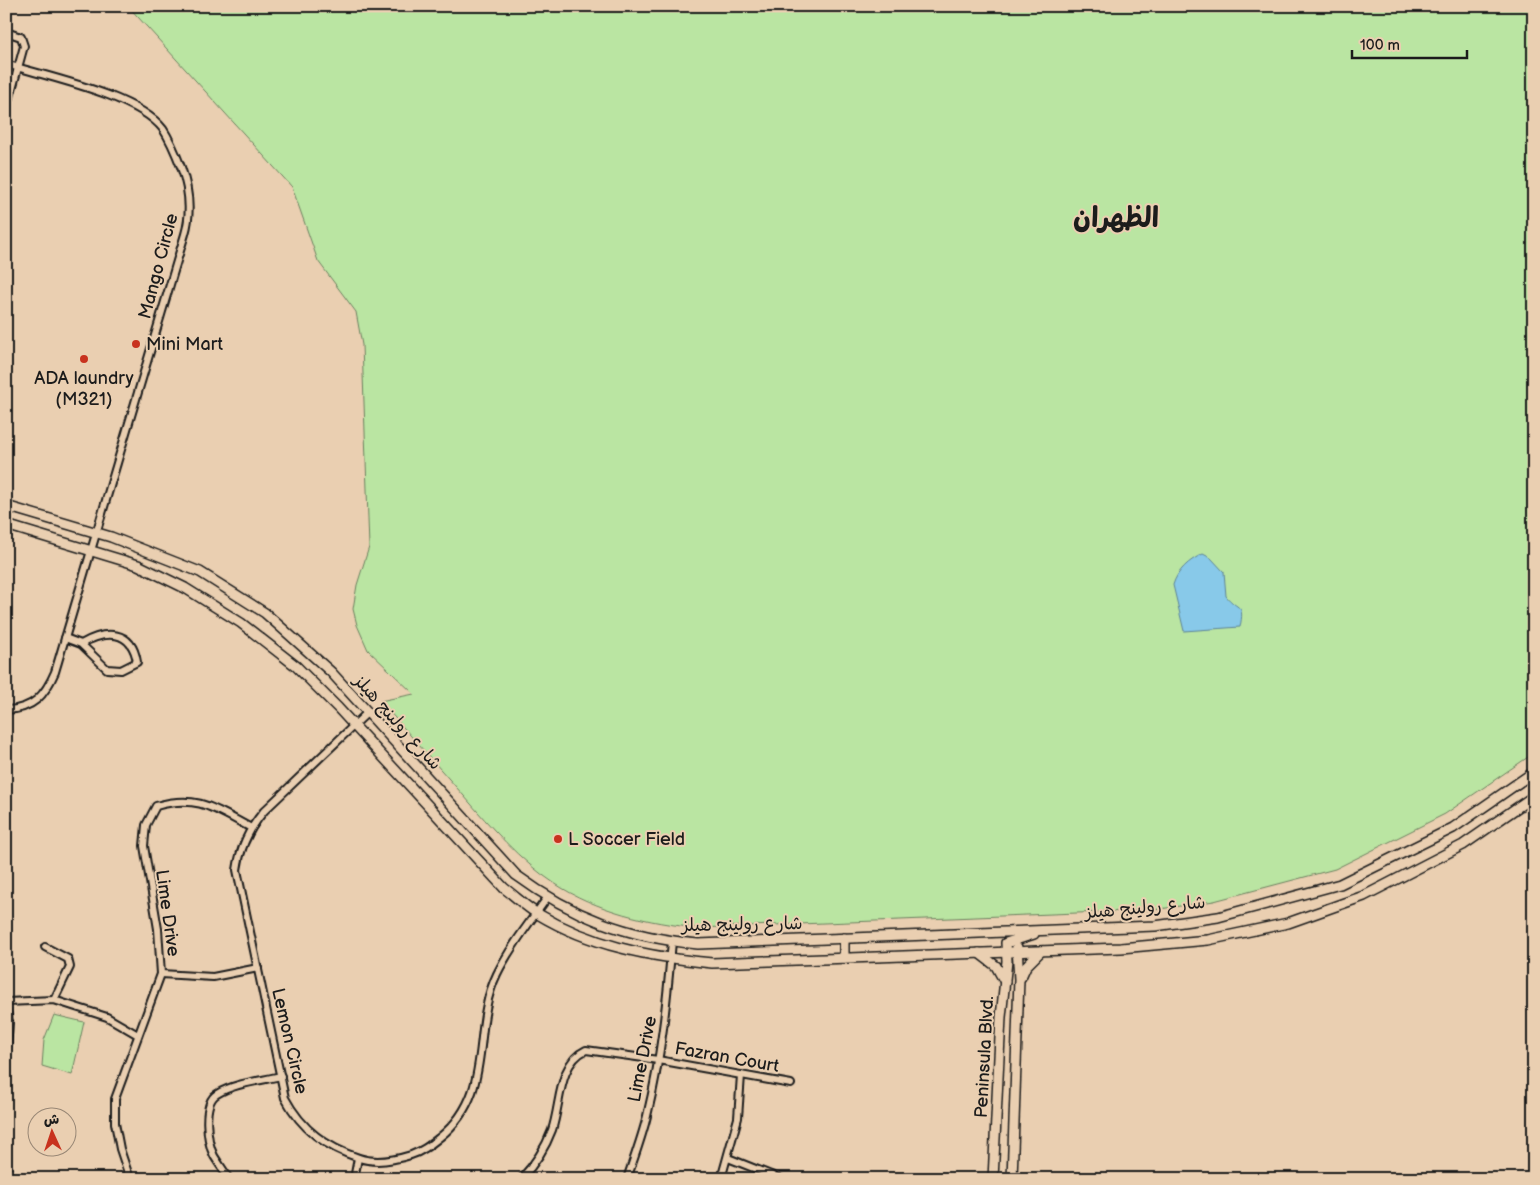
<svg xmlns="http://www.w3.org/2000/svg" width="1540" height="1185" viewBox="0 0 1540 1185" font-family="'Balsamiq Sans','Playpen Sans Arabic',sans-serif">
<style>
.green{fill:#bae5a2;stroke:#6b805f}
.water{fill:#88c9e9;stroke:#5d8497}
.lines{fill:none;stroke-linecap:round;stroke-linejoin:round}
.street-casing{stroke:#1c1c1c;stroke-width:10}
.secondary-casing{stroke:#1c1c1c;stroke-width:12}
.street{stroke:#eacfb1;stroke-width:6}
.secondary{stroke:#eacfb1;stroke-width:9}
.poi-dot{fill:#c8321e;stroke:#eacfb1;stroke-width:2}
.labels{text-anchor:middle;stroke-width:4;stroke-linejoin:round;paint-order:stroke}
.street-label{font-size:18px;fill:#1c1c1c;stroke:#eacfb1}
.poi-label{font-size:18px;fill:#1c1c1c;stroke:#eacfb1;text-anchor:start}
.town-label{font-size:28px;font-weight:bold;fill:#1c1c1c;stroke:#eacfb1}
</style>
<rect width="100%" height="100%" fill="#eacfb1"/>
<filter id="ink" filterUnits="userSpaceOnUse"><feTurbulence type="fractalNoise" baseFrequency=".02" numOctaves="2"/><feDisplacementMap in="SourceGraphic" scale="10" xChannelSelector="R" yChannelSelector="G"/><feConvolveMatrix kernelMatrix="1 2 1 2 8 2 1 2 1" color-interpolation-filters="sRGB"/></filter>
<g filter="url(#ink)">
<g class="green">
<path d="M 128,6 L 1534,6 L 1534,753 L 1445,814 L 1335,869 L 1214,901 L 1153,910 L 698,928 C 649,923 596,911 554,883 C 519,860 491,827 464,796 C 436,764 408,733 380,701 L 414,694 L 368,650 L 357,625 L 353,609 L 357,585 L 369,547 L 362,345 L 356,312 L 318,261 L 292,187 Z"/>
<path d="M 54,1015 L 84,1022 L 72,1075 L 42,1066 L 44,1040 Z"/>
</g>
<path class="water" d="M 1203,554 L 1211,558 L 1224,572 L 1226,596 C 1238,611 1245,603 1240,627 L 1184,631 L 1173,585 C 1177,571 1189,560 1203,554 Z"/>
<g class="lines">
<defs>
<g id="street">
<path d="M 6,32 L 21,37 L 24,46 L 10,97 L 6,96"/>
<path d="M 6,64 C 48,77 137,95 163,129 C 171,141 176,154 181,167 C 189,189 192,210 185,234 L 55,672 C 45,695 34,709 6,710"/>
<path d="M 65,638 L 81,644 L 107,669 L 121,670 L 137,662 C 132,629 105,630 81,644"/>
<path d="M 368,712 L 264,811 C 249,829 240,847 237,870 L 285,1098 C 302,1130 326,1147 359,1158 C 376,1164 395,1160 411,1155 C 423,1151 430,1145 440,1137 C 496,1092 470,1030 497,974 C 510,947 530,922 547,898"/>
<path d="M 45,947 L 68,959 L 70,967 L 54,1000"/>
<path d="M 161,974 L 213,977 L 258,968"/>
<path d="M 6,1002 L 54,1000 L 107,1017 L 138,1035"/>
<path d="M 6,1007 L 9,1022 L 6,1063"/>
<path d="M 728,1158 L 781,1179"/>
<path d="M 6,1162 L 9,1179"/>
<path d="M 130,1179 L 120,1149 L 115,1123 L 115,1099 L 161,974 L 158,929 L 144,846 L 146,825 L 156,806 C 198,794 215,809 251,828"/>
<path d="M 229,1179 C 224,1171 219,1164 214,1156 C 207,1142 202,1103 217,1094 C 235,1083 260,1081 281,1076"/>
<path d="M 354,1179 L 358,1158"/>
<path d="M 521,1179 C 535,1164 545,1149 552,1130 C 561,1104 558,1063 586,1050 L 658,1060 L 791,1084"/>
<path d="M 627,1179 C 634,1158 642,1137 647,1116 C 661,1059 667,1000 672,941"/>
<path d="M 721,1179 L 738,1118 L 741,1075"/>
</g>
<g id="secondary">
<path d="M 6,506 L 111,537 L 200,572 L 265,613 L 331,672 L 516,875 C 573,917 627,937 698,944 L 1155,926 L 1218,917 L 1340,884 L 1453,828 L 1534,772"/>
<path d="M 6,525 L 138,565 L 185,588 L 241,623 L 296,666 L 338,708 L 504,888 C 515,896 526,907 538,914 C 591,946 651,957 712,963 L 1121,948 L 1208,940 L 1288,923 L 1364,896 L 1463,845 L 1534,796"/>
<path d="M 979,953 L 996,966 L 1005,982"/>
<path d="M 844,958 L 844,938"/>
<path d="M 1021,977 L 1026,966 L 1041,951"/>
<path d="M 993,1179 L 1001,1017 L 1007,961 L 1006,943 L 1034,934"/>
<path d="M 1012,1179 L 1019,979 L 1017,947"/>
</g>
</defs>
<use href="#street" class="street-casing"/>
<use href="#secondary" class="secondary-casing"/>
<use href="#street" class="street"/>
<use href="#secondary" class="secondary"/>
</g>
</g>
<g class="poi-dot">
<circle cx="136" cy="344" r="5"/>
<circle cx="84" cy="359" r="5"/>
<circle cx="558" cy="839" r="5"/>
</g>
<g class="labels">
<g class="street-label">
<text transform="translate(158 266) rotate(-75)" y="6">Mango Circle</text>
<text transform="translate(398 722) rotate(48)" y="6">شارع رولينج هيلز</text>
<text transform="translate(1145 907) rotate(-5)" y="6">شارع رولينج هيلز</text>
<text transform="translate(168 913) rotate(82)" y="6">Lime Drive</text>
<text transform="translate(742 924) rotate(-1)" y="6">شارع رولينج هيلز</text>
<text transform="translate(290 1041) rotate(77)" y="6">Lemon Circle</text>
<text transform="translate(727 1057) rotate(10)" y="6">Fazran Court</text>
<text transform="translate(984 1057) rotate(-87)" y="6">Peninsula Blvd.</text>
<text transform="translate(642 1059) rotate(-79)" y="6">Lime Drive</text>
</g>
<g class="poi-label">
<text x="146" y="350">Mini Mart</text>
<text x="84" y="384" text-anchor="middle">ADA laundry<tspan x="84" dy="21">(M321)</tspan></text>
<text x="568" y="845">L Soccer Field</text>
</g>
<g class="town-label">
<text x="1116" y="227">الظهران</text>
</g>
</g>
<rect width="1540" height="1185" fill="none" stroke="#eacfb1" stroke-width="25"/>
<rect x="12" y="12" width="1515" height="1160" fill="none" stroke="#1c1c1c" stroke-width="2" filter="url(#ink)"/>
<g transform="translate(52 1132) rotate(357)"><circle r="24" fill="#eacfb1" stroke="#988775"/>
<path d="M0-4L9 19L0 12L-9 19Z" fill="#c8321e"/>
<text y="-8" font-size="14" font-weight="bold" text-anchor="middle" fill="#1c1c1c">ش</text>
</g>
<path d="M1352 50v8h115v-8" fill="none" stroke="#1c1c1c" stroke-width="2.5"/>
<text x="1360" y="50" font-size="15" fill="#1c1c1c" stroke="#eacfb1" stroke-width="4" paint-order="stroke">100 m</text>
</svg>
